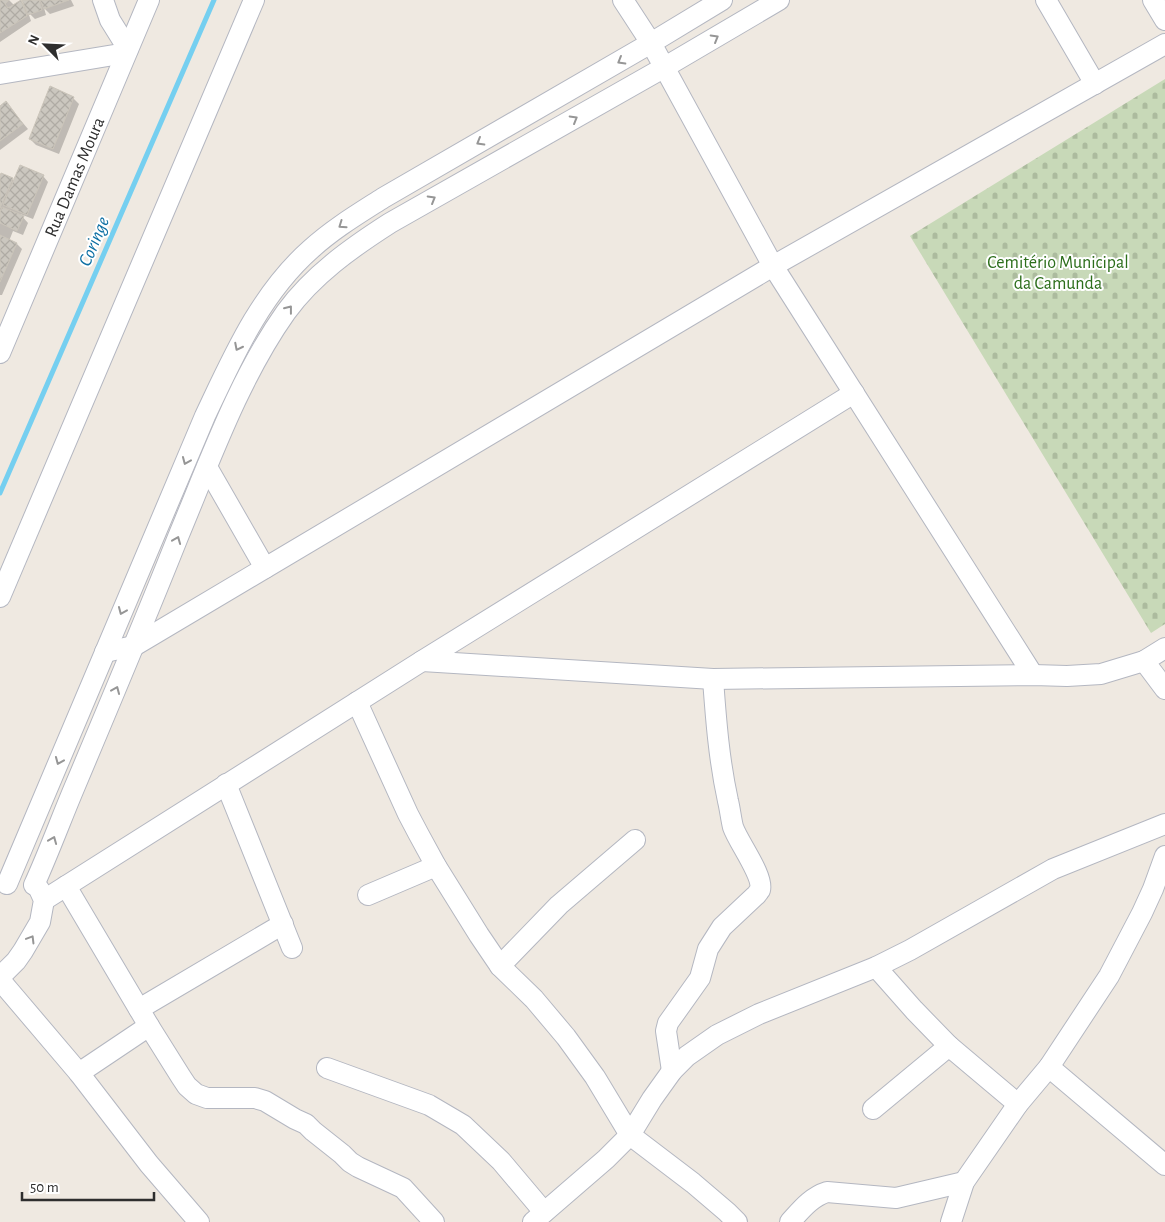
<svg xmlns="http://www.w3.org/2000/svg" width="1165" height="1222" viewBox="0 0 1165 1222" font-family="'Alegreya Sans',sans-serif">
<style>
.cemetery{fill:url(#cemetery-stones)}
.shadow{fill:#0003}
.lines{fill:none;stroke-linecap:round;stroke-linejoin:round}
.stream{stroke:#75cff0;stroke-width:5}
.building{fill:url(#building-cross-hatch);stroke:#cbc5ba}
.minor-casing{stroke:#b4b7c1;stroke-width:22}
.minor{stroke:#fff;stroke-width:20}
.oneway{stroke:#969696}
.labels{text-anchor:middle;stroke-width:4;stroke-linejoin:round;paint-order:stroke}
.street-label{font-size:18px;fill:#2e2e2e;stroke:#fff}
.park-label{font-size:18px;fill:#2c6e1b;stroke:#fff}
.water-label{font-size:19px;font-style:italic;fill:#0d6fa3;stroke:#fff}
</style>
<defs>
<pattern id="cemetery-stones" width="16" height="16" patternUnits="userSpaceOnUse" patternTransform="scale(1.25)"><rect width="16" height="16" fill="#c8d9b8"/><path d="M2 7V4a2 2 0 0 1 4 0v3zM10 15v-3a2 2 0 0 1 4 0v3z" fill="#acbb9e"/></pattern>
<pattern id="building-cross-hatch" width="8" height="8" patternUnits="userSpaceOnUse" patternTransform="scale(1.25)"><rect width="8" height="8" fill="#cbc7bf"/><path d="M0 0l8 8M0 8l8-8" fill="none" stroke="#afaba4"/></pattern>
</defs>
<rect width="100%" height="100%" fill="#efe9e1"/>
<path class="cemetery" d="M 1165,79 L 1165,624 L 1151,633 L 910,236 Z"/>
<g class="shadow">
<path d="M 0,0 L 9,0 L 15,6 L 21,1 L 27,8 L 24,0 L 71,0 L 74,6 L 50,14 L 44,8 L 46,15 L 35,19 L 28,12 L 31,21 L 0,42 Z"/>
<path d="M 73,98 L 79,104 L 59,154 L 36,145 L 30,139 Z"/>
<path d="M 6,103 L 28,129 L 0,150 L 0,107 Z"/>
<path d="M 43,176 L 48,182 L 33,219 L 20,214 L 28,223 L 23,235 L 13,231 L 9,241 L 17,244 L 22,249 L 2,295 L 0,295 L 0,177 L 12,179 L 14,181 Z"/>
</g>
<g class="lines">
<path class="stream" d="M 0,493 L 214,0"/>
</g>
<g class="building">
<path d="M 0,0 L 9,0 L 5,4 L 8,8 L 21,0 L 27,16 L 0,33 Z"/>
<path d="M 22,0 L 39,0 L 42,10 L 28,15 Z"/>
<path d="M 40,0 L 69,0 L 44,9 Z"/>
<path d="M 50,86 L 74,97 L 53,149 L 29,139 Z"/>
<path d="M 6,101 L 23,124 L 0,141 L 0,106 Z"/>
<path d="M 20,165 L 44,175 L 27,215 L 3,205 Z"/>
<path d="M 1,173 L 13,178 L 0,208 L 0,176 Z"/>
<path d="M 2,207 L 24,216 L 17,231 L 0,223 L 0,212 Z"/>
<path d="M 0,235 L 17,243 L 0,282 Z"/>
</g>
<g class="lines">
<defs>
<g id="minor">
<path d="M 103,0 L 110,20 L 128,49"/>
<path d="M 623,0 L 651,43 L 773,266 L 1033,675"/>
<path d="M 1046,0 L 1095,84"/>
<path d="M 1153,0 L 1165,20"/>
<path d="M 0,74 L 126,53"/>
<path id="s1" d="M 0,353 L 149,0"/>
<path d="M 207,467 L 265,568"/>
<path d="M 0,597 L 254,0"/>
<path d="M 105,652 L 134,646 L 773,266 L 1165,44"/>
<path d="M 422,661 L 713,679 L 1033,675 L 1067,676 L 1101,674 L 1144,661 L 1165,648"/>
<path d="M 1144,661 L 1165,689"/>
<path d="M 357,702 L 408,814 L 418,833 L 436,866 L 479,935 L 500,966 L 534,999 L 566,1037 L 595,1077 L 630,1135 L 693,1183 L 727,1212 L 737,1222"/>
<path d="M 226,784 L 292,948"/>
<path d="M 7,884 L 205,416 C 233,357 260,294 311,249 C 333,229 358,214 383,198 L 651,43 L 722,0"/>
<path d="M 34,885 C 49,852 61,819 75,786 C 110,703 145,620 178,537 C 209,463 239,378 286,312 C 313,275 351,248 390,223 L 665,67 L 779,0"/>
<path d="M 66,886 L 149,1026 L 181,1077 L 187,1086 L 196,1094 L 207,1098 L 255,1098 L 265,1101 L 295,1119 L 306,1124 L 313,1131 L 342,1154 L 350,1162 L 358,1167 L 403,1188 L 434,1222"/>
<path d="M 368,895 L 436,866"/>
<path d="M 44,900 L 422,661 L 854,393"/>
<path d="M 500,966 L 559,905 L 635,840"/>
<path d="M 876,967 L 914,1010 L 949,1046 L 1018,1104"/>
<path d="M 0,977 L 16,961 L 23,951 L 40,922 L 44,900 L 39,889"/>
<path d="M 0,980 L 79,1073 L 149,1164 L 199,1222"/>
<path d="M 139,1009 L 283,924"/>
<path d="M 1049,1067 L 1165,1165"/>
<path d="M 327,1068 L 429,1105 L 463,1125 L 501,1161 L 544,1212"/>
<path d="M 672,1071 L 666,1031 L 668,1023 L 700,978 L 708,949 L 722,927 L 755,896 C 756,896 759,891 760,890 C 764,876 738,842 733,827 C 731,819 730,809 728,801 C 719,760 716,720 713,679"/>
<path d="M 79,1073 L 149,1026"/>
<path d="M 873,1109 L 949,1046"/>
<path d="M 533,1222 L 606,1159 L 630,1135 L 652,1099 L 672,1071 L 687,1056 L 717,1035 L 759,1014 L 876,967 L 910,950 L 1053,869 L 1165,824"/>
<path d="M 790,1222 C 801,1210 811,1197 827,1192 L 896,1198 L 964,1182"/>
<path d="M 951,1222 L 964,1182 L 1018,1104 L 1049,1067 L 1109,976 L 1142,913 L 1153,889 L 1165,856"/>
</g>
</defs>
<use href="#minor" class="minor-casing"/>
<use href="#minor" class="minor"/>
</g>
<defs><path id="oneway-chevron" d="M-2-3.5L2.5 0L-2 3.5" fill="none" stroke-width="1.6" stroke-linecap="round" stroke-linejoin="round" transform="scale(1.25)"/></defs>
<g class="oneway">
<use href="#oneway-chevron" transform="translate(715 38) rotate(-30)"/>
<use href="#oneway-chevron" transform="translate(621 61) rotate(150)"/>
<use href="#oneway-chevron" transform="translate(574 119) rotate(-30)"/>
<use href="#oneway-chevron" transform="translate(480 142) rotate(150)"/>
<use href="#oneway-chevron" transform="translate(432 199) rotate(-30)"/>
<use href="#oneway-chevron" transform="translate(342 225) rotate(145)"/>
<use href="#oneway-chevron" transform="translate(289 309) rotate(-52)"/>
<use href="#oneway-chevron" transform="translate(238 347) rotate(117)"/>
<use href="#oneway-chevron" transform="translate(186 461) rotate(113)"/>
<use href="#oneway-chevron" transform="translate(177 540) rotate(-68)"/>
<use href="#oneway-chevron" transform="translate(122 611) rotate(113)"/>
<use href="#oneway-chevron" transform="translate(116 690) rotate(-67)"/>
<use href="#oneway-chevron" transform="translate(59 761) rotate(113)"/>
<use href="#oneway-chevron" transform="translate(53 840) rotate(-68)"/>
<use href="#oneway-chevron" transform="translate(31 939) rotate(-59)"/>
</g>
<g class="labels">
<g class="street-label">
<text dy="6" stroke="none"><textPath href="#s1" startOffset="191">Rua Damas Moura</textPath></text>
</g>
<g class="park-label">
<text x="1058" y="268">Cemitério Municipal<tspan x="1058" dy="21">da Camunda</tspan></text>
</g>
<g class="water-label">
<text transform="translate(93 241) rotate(-67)" y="7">Coringe</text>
</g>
</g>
<g transform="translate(45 45) rotate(294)" stroke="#ffffff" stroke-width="4" paint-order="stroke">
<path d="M0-4L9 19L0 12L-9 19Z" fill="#2e2e2e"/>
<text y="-8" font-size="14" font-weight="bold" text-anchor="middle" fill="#2e2e2e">N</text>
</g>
<path d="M22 1192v8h132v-8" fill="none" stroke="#2e2e2e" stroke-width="2.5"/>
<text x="30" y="1192" font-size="15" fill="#2e2e2e" stroke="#ffffff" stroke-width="4" paint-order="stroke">50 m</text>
</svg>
